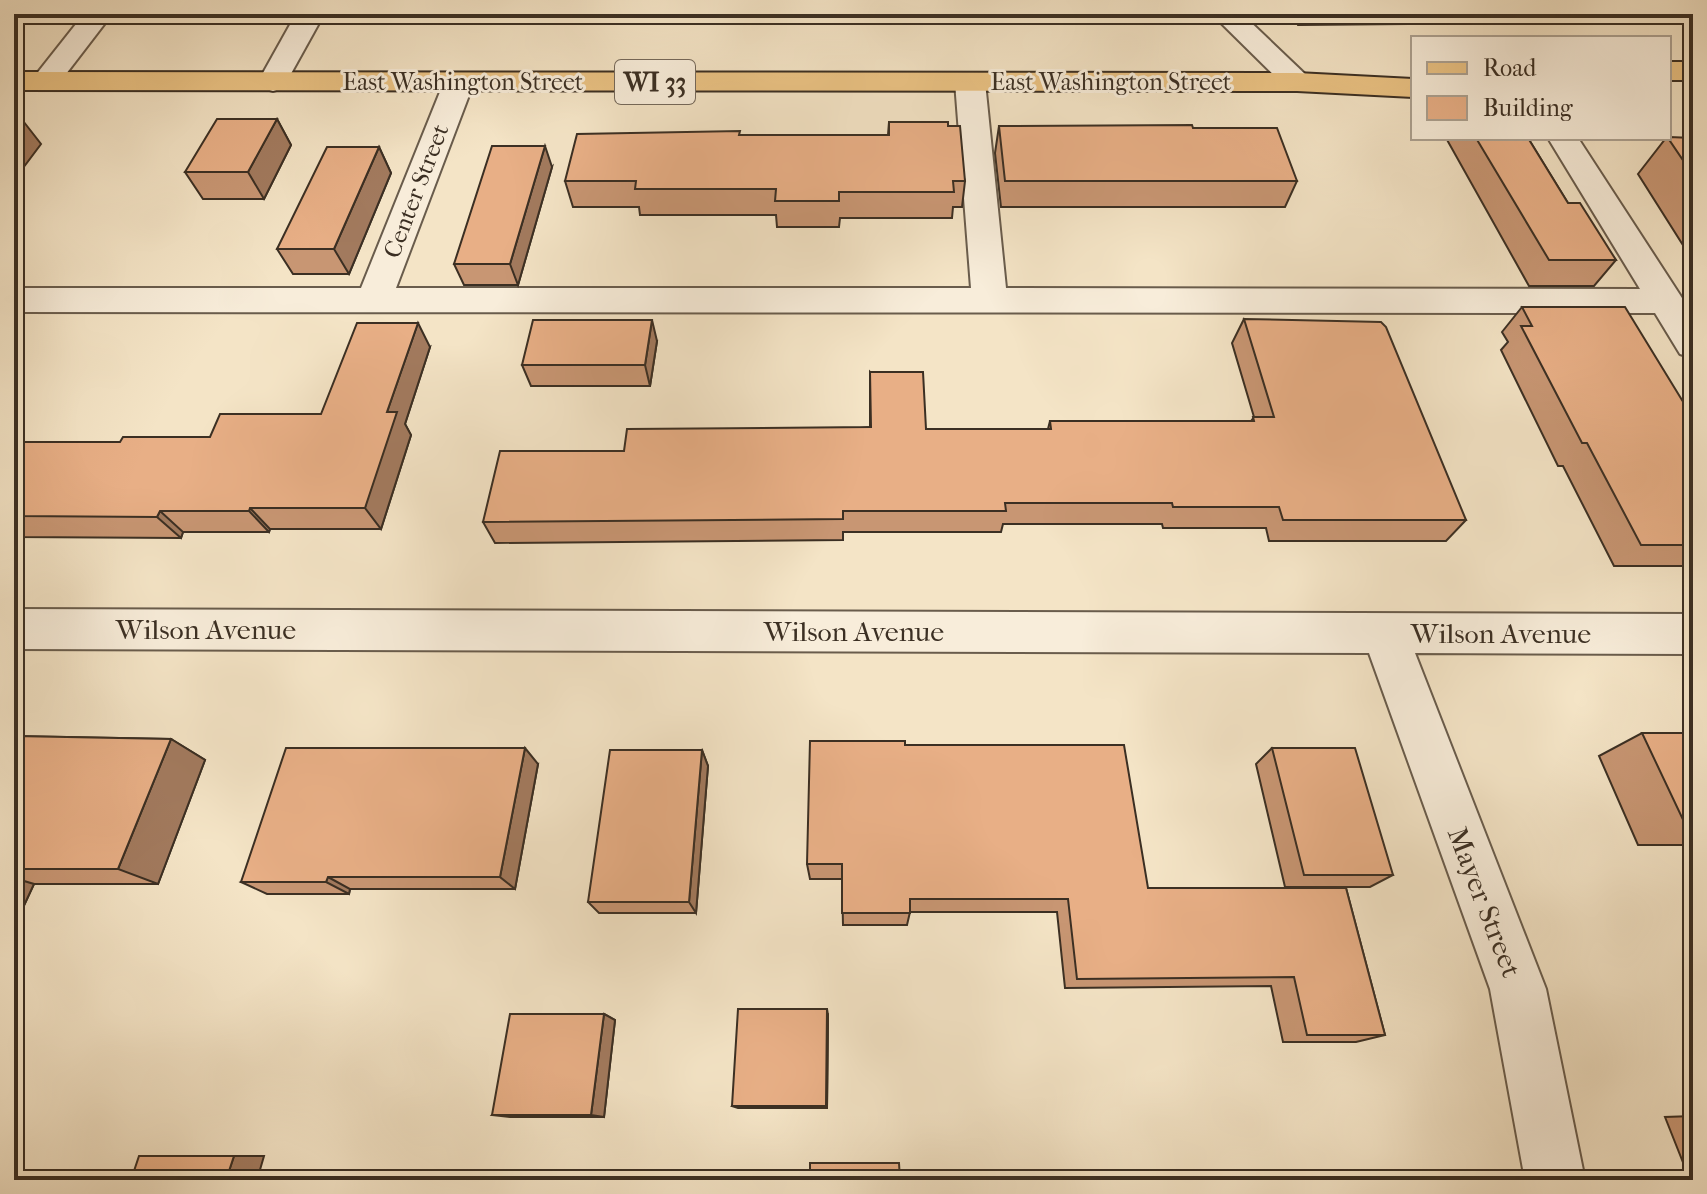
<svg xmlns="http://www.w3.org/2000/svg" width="1707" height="1194" viewBox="0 0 1707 1194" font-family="'IM FELL French Canon',serif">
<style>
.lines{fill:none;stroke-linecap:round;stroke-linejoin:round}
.minor-casing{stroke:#695c4c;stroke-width:4}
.major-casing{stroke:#3b2f23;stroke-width:4}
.path{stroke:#3b2f23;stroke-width:4;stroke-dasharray:4 3;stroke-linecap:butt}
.minor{fill:#f8edda;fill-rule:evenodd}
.major{fill:#eac283;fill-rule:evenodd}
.wall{fill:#c89673;stroke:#3b2f23;stroke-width:2}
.shaded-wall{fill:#a27a5e;stroke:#3b2f23;stroke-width:2}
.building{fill:#e8af86;stroke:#3b2f23;stroke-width:2}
.labels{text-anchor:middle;stroke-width:6;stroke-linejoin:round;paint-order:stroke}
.far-street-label{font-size:24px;fill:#3b2f23;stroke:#f8edda}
.shield{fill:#f8edda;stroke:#74685a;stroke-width:2}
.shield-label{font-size:26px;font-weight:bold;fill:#3b2f23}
.street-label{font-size:28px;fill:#3b2f23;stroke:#f8edda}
</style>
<rect width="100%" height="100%" fill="#f4e4c6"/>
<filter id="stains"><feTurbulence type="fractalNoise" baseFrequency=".0025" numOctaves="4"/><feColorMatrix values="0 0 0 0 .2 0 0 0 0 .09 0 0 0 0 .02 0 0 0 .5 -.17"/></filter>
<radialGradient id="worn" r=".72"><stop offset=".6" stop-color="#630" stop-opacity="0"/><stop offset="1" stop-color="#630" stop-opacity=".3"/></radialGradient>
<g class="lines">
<defs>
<g id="minor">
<path d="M 84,14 L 112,14 L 56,87 L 46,90 L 36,87 L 31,81 Z"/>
<path d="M 296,14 L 324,14 L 283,88 L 273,91 L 263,88 L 258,82 Z"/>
<path d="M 1212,14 L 1242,14 L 1307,76 L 1312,82 L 1307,88 L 1297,91 L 1287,88 Z"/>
<path d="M 459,73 L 469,76 L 474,82 L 396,288 L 971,288 L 955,82 L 960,76 L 970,73 L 980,76 L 985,82 L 1006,288 L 1640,289 L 1548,138 L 1578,138 L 1693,315 L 1693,358 L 1680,354 L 1655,313 L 14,312 L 14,288 L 361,288 L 444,82 L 449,76 Z"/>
<path d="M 14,609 L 1693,614 L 1693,654 L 1415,653 L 1546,989 L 1585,1180 L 1525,1180 L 1490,989 L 1369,653 L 14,649 Z"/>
</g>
<g id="major">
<rect x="1669" y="62" width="24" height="18"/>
<path d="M 14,72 L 1297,73 L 1413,79 L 1413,97 L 1297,91 L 14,90 Z"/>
</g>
</defs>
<use href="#minor" class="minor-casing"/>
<use href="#major" class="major-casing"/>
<path class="path" d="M 1673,14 L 1693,26"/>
<use href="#minor" class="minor"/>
<use href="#major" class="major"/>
</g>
<g class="wall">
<rect x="1030" y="14" width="52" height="2"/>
<path d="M 1293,14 L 1523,14 L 1518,23 L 1298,25 Z"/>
<path d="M 277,119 L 291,145 L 264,199 L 203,199 L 185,172 Z"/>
<path d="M 889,122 L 948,126 L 965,181 L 962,207 L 953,207 L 952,218 L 840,218 L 839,227 L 777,227 L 776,215 L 640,215 L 639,207 L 573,207 L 565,181 L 740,135 L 888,135 Z"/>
<path d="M 999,126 L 1193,128 L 1297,181 L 1285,207 L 1001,207 L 995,153 Z"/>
<path d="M 1446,138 L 1528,138 L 1568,203 L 1616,260 L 1594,286 L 1529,286 Z"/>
<path d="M 1666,138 L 1693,138 L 1693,261 L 1638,174 Z"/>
<path d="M 379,147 L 391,173 L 349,274 L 293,274 L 277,249 Z"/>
<path d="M 552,167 L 518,285 L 464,285 L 454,264 Z"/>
<path d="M 1522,307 L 1693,418 L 1693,566 L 1614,566 L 1563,466 L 1558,466 L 1501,350 L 1508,342 L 1502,332 Z"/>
<path d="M 1244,319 L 1466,520 L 1446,541 L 1269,541 L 1266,528 L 1163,528 L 1162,524 L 1003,524 L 1001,532 L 843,532 L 843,540 L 495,543 L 483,522 L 624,451 L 870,427 L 870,372 L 926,429 L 1048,429 L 1050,421 L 1251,421 L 1254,417 L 1232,343 Z"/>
<path d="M 657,341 L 650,386 L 531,386 L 522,365 Z"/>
<path d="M 430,347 L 405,424 L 411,435 L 381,529 L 270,529 L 269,532 L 183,532 L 181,538 L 14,537 L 14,442 L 120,442 L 210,437 L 321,414 Z"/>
<path d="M 1642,733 L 1693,733 L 1693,845 L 1638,845 L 1599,756 Z"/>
<path d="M 14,736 L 171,739 L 205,760 L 158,884 L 34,884 L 14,927 Z"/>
<path d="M 905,745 L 1148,888 L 1346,888 L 1385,1035 L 1356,1042 L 1283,1042 L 1271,986 L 1065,988 L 1057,912 L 910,912 L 907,925 L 843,925 L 842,879 L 810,879 L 807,864 Z"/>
<path d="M 1272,748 L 1393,875 L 1370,887 L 1285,887 L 1256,764 Z"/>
<path d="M 702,750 L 708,766 L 696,913 L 599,913 L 588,902 Z"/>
<path d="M 538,764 L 515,889 L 350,889 L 349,894 L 267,894 L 241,882 Z"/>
<path d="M 604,1014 L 615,1020 L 604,1117 L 510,1117 L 492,1115 Z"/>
<path d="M 828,1015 L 827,1108 L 738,1108 L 732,1106 Z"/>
<path d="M 1693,1116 L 1693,1180 L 1690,1180 L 1665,1117 Z"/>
</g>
<g class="shaded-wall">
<path d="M 20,117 L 41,144 L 14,180 L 14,125 Z"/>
<path d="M 277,119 L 291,145 L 264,199 L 248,172 Z"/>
<path d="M 545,146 L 552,167 L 518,285 L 510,264 Z"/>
<path d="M 379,147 L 391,173 L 349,274 L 334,249 Z"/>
<path d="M 652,320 L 657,341 L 650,386 L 645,365 Z"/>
<path d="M 418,323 L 430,347 L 405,424 L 411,435 L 381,529 L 365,508 L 387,412 Z"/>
<path d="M 250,508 L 270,529 L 269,532 L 249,511 Z"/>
<path d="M 160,511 L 183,532 L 181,538 L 157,517 Z"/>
<path d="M 171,739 L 205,760 L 158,884 L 118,869 Z"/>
<path d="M 525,748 L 538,764 L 515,889 L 500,877 Z"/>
<path d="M 702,750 L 708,766 L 696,913 L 689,902 Z"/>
<path d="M 328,877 L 350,889 L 349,894 L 326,882 Z"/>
<path d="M 14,878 L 34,884 L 14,927 Z"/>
<path d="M 827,1009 L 828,1015 L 827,1108 L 826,1106 Z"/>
<path d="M 604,1014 L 615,1020 L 604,1117 L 591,1115 Z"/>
<path d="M 234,1156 L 264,1156 L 257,1180 L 226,1180 Z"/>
</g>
<g class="building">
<path d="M 14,117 L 20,117 L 14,125 Z"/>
<path d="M 217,119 L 277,119 L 248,172 L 185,172 Z"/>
<path d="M 889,122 L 948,122 L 948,126 L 960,126 L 965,181 L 953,181 L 954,192 L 839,192 L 839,201 L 775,201 L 776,189 L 635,189 L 636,181 L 565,181 L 577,134 L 740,131 L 739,135 L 889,135 Z"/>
<path d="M 1192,125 L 1193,128 L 1277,128 L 1297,181 L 1005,181 L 999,126 Z"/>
<path d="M 1669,137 L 1693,138 L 1693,175 L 1668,138 Z"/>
<path d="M 1476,138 L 1528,138 L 1568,203 L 1580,203 L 1616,260 L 1549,260 Z"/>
<path d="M 492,146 L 545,146 L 510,264 L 454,264 Z"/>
<path d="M 327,147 L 379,147 L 334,249 L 277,249 Z"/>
<path d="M 1522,307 L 1625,307 L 1693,418 L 1693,545 L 1641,545 L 1587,443 L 1582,443 L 1521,326 L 1532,326 Z"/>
<path d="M 1244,319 L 1381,322 L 1386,327 L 1466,520 L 1283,520 L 1279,507 L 1173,507 L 1172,503 L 1005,503 L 1006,511 L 843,511 L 843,519 L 483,522 L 500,451 L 624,451 L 627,429 L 871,427 L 870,372 L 923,372 L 926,429 L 1051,429 L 1050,421 L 1254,421 L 1253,417 L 1274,417 Z"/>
<path d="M 533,320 L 652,320 L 645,365 L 522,365 Z"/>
<path d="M 357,323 L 418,323 L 387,412 L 397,412 L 365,508 L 250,508 L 249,511 L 160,511 L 157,517 L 14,516 L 14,442 L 120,442 L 123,437 L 210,437 L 220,414 L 321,414 Z"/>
<path d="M 1642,733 L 1693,733 L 1693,826 L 1686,826 Z"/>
<path d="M 14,736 L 171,739 L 118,869 L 14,869 Z"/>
<path d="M 810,741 L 905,741 L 905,745 L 1124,745 L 1148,888 L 1346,888 L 1385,1035 L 1307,1035 L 1294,977 L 1077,979 L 1068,899 L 910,899 L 910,913 L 842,913 L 842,864 L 807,864 Z"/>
<path d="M 286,748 L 525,748 L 500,877 L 328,877 L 326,882 L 241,882 Z"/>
<path d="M 1272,748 L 1355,748 L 1393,875 L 1304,875 Z"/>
<path d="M 610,750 L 702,750 L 689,902 L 588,902 Z"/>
<path d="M 738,1009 L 827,1009 L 826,1106 L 732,1106 Z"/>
<path d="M 510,1014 L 604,1014 L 591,1115 L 492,1115 Z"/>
<path d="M 139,1156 L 234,1156 L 226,1180 L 131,1180 Z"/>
<path d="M 810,1163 L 899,1163 L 900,1180 L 810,1180 Z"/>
</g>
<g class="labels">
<g class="far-street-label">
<text x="463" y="90">East Washington Street</text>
<text x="1111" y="90">East Washington Street</text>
<text transform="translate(416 191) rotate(-69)" y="8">Center Street</text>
</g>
<rect class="shield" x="615" y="60" width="80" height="44" rx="6"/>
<g class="shield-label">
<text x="655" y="91">WI 33</text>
</g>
<g class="street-label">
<text x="206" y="639">Wilson Avenue</text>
<text x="854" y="641">Wilson Avenue</text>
<text x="1501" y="643">Wilson Avenue</text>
<text transform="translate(1485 902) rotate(69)" y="10">Mayer Street</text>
</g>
</g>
<rect width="1707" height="1194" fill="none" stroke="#f4e4c6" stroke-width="48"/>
<rect x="16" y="16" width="1675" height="1162" fill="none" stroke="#3b2f23" stroke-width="4"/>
<rect x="24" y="24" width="1659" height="1146" fill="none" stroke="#3b2f23" stroke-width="2"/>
<rect x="1411" y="36" width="260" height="104" fill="#f8edda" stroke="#aca191" stroke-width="2"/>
<rect x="1427" y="62" width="40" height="12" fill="#eac283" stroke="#aca191" stroke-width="2"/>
<text x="1483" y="76" font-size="24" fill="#3b2f23">Road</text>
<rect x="1427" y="96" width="40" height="24" fill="#e8af86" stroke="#aca191" stroke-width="2"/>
<text x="1483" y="116" font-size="24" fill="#3b2f23">Building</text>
<rect width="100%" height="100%" filter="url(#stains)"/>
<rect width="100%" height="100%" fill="url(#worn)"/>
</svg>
